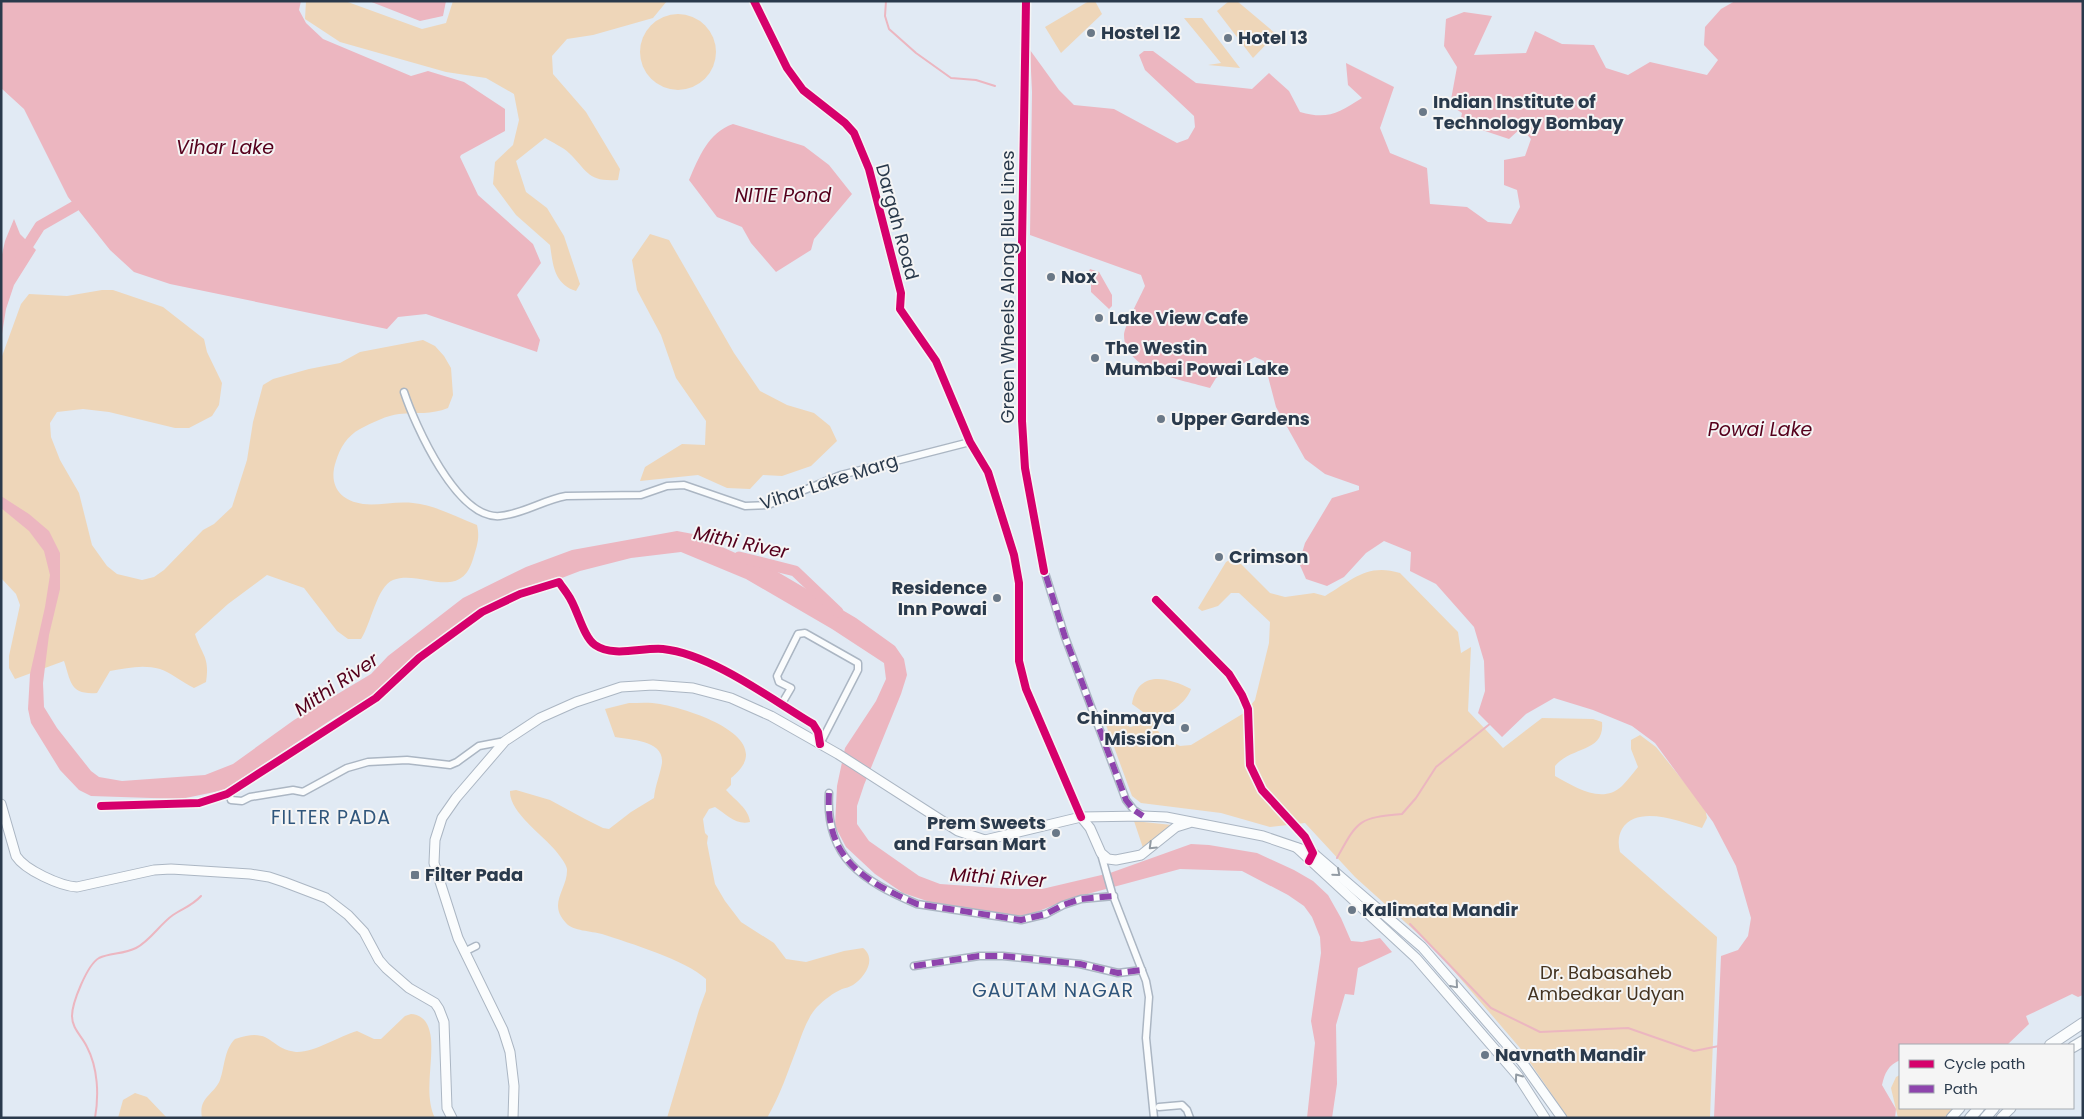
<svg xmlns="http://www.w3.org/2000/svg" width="2084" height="1119" viewBox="0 0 2084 1119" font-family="Poppins,sans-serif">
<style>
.green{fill:#eed6b9}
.water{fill:#ecb6c0}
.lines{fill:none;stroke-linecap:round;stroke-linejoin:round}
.stream{stroke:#ecb6c0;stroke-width:2}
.river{stroke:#ecb6c0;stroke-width:11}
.street-casing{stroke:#abb6c3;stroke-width:9}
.secondary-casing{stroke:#abb6c3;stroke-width:11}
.primary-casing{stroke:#abb6c3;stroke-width:12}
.street{stroke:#fafcfd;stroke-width:6}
.secondary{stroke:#fafcfd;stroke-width:9}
.primary{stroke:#fafcfd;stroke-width:10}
.quiet{stroke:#8e44ad;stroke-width:6;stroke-dasharray:12 6;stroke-linecap:butt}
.cycleway-casing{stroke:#f5f5f5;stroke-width:11}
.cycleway{stroke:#d6006c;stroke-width:8}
.oneway{stroke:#929ba4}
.poi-dot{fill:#6a7887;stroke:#f5f5f5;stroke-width:2}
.labels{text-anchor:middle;stroke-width:4;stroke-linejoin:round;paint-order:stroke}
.poi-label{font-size:18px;font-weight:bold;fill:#2a3a4c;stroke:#f5f5f5;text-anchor:start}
.street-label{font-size:18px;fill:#2a3a4c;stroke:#f5f5f5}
.park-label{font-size:18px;fill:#443320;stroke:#f5f5f5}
.water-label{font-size:19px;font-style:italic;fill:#55001c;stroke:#f5f5f5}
.neighbourhood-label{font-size:19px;letter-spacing:1px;fill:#30567c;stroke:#f5f5f5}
</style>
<rect width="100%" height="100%" fill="#e1eaf4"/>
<g class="green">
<path d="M 306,1 L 345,1 L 422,29 L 446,23 L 453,1 L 667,1 L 653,18 L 593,35 L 567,39 L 552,56 L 553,74 L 586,112 L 620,169 L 618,180 C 587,182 588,171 569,153 C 563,147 553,143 545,138 L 516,161 L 526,192 L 547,208 L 564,236 L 580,284 L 576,291 C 554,284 553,265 550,245 L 516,215 L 493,184 L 495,162 L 513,145 L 519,120 L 514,94 L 486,78 L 446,72 L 340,42 L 305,19 Z"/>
<path d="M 1089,1 L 1095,1 L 1102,14 L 1061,53 L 1045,27 Z"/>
<path d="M 1229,1 L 1237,1 L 1276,34 L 1253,58 L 1217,11 Z"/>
<circle cx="678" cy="52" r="38"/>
<path d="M 1184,18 L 1202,18 L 1240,68 L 1208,65 L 1221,63 Z"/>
<path d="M 650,234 L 669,240 L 734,353 L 760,391 L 787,405 L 814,413 L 830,426 L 837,441 L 811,466 L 782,476 L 763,475 L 750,489 L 727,488 L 698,475 L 640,481 L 645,467 L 682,444 L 705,445 L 706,421 L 676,378 L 661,335 L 637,290 L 632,260 Z"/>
<path d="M 102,290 L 113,290 L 163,307 L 204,339 L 207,352 L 222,383 L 219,405 L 212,416 L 189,428 L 175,428 L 109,412 L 83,409 L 57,412 L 50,423 L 51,437 L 60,460 L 79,493 L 92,545 L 107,566 L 117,574 L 142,580 L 154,577 L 164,570 L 203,530 L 214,524 L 232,507 L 247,460 L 253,422 L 263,385 L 273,379 L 309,369 L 340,363 L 360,352 L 423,340 L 435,346 L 444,356 L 451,368 L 453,395 L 448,408 C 431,415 417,412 399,414 C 388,415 371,423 360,429 C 347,436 340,448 336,461 C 328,484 339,501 363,504 C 378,506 396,501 413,503 C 435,505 456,517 477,525 C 480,538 477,546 473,559 C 460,603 421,569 393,580 C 377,586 371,624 361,639 L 348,639 L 337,631 L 304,588 L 267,575 L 228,604 L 195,634 C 202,656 210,656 206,682 L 194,688 C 183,683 170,672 160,669 C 143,664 127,668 110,671 L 97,693 C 70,695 71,682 64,661 L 15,679 L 9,668 L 9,656 L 20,605 L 16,594 L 1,578 L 1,359 L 21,304 L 29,294 L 67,296 Z"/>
<path d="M 1231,559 L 1239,562 L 1270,593 L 1285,597 L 1314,593 L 1325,596 C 1352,580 1367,563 1400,573 L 1458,632 L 1461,653 L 1471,647 L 1468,711 L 1503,748 L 1542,718 L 1593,719 L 1602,722 C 1605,753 1571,746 1555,766 L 1555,776 C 1575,787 1602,805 1622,786 C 1628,780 1633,773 1638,767 L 1631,749 L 1631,740 L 1640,735 L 1656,747 L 1705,808 L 1707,818 L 1702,828 C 1680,822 1638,804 1622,829 C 1618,836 1618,844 1620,852 L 1717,937 L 1710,1118 L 1568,1118 L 1520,1048 L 1435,949 L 1355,877 L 1305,823 L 1270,827 L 1221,813 L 1141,803 L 1132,796 L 1103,717 L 1108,711 L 1130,727 L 1138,725 L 1144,719 L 1143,712 L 1132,704 C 1138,670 1167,677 1191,689 C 1186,704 1168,713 1156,721 L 1155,726 L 1162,737 L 1180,746 L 1191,745 L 1244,713 L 1255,700 L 1269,643 L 1270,622 L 1239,593 L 1231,593 L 1218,606 L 1202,611 L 1198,608 L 1226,562 Z"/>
<path d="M 629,703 C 639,703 650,702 660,704 C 689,709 782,738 731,778 L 731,785 L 726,790 C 735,800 749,809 750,822 C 737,826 726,814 715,807 L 709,809 L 703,819 L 705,833 L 708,836 L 707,843 L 715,884 L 725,901 L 741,922 L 774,943 L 786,959 L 806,962 L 844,951 L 863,948 C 877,959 865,977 853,985 C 850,987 845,988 842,989 C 833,993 824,1000 817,1007 C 807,1018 802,1034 797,1048 C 788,1071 780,1096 767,1118 L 667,1118 L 699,1010 L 706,991 L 706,979 C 686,960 629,943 602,934 C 591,931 573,931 566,923 C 547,903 568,889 567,869 C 566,863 559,855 555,850 C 543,835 509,812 510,791 L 516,790 L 550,800 L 585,819 L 603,828 L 609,829 L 631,812 L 654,798 C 655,786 660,775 662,763 C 664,740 631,740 615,737 L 605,709 Z"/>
<path d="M 1134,821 L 1172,825 L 1143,848 Z"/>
<path d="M 411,1014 C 417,1014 424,1018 427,1024 C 439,1047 421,1090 435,1118 L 202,1118 C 198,1097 214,1095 220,1080 C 225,1066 224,1050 235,1039 C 273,1026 268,1049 296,1052 C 313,1053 340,1036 357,1031 L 374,1039 L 381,1039 L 405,1016 Z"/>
<path d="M 1900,1075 L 1900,1108 L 1953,1108 L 1944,1118 L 1898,1118 L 1891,1088 L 1896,1077 Z"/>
<path d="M 135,1093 L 147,1097 L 167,1118 L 118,1118 L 123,1100 Z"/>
</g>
<g class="water">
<path d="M 1,1 L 301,1 L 299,10 L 306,23 L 323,39 L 411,76 L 428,71 L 464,82 L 505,109 L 505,131 L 461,155 L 460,157 L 478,195 L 533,244 L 541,263 L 517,295 L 540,340 L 537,352 L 426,314 L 398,317 L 387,329 L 170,284 L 134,272 L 110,250 L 68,197 L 24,109 L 1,88 Z"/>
<path d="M 369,1 L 446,1 L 443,16 L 420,21 Z"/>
<path d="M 1735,1 L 2083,1 L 2083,995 L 2078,997 L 2072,994 L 2026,1016 L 2029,1024 L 2007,1045 L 1900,1045 L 1900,1060 C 1888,1066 1885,1072 1882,1085 L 1896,1109 L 1895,1118 L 1714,1118 L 1721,956 L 1738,950 L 1748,936 L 1751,918 L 1736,866 L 1713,822 L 1655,743 L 1632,726 L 1593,710 L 1554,698 L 1526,714 L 1502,737 L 1478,713 L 1485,691 L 1484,661 L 1474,627 L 1436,584 L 1410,571 L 1411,552 L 1384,541 L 1366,553 L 1344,577 L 1327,586 L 1306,579 L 1299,563 L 1305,543 L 1332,498 L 1359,490 L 1359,486 L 1325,474 L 1305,459 L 1276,407 L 1264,361 L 1255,357 L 1216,378 L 1210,388 C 1183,380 1124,371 1124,335 C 1124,327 1141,295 1145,286 L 1141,275 L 1030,235 L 1032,92 L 1030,50 L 1059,90 L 1074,105 L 1114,109 L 1177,143 L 1188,139 L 1195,127 L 1194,116 L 1145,70 L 1139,55 L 1144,51 L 1153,51 L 1196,83 L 1252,89 L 1269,73 L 1289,91 L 1300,112 C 1328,120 1338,113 1362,98 L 1348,85 L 1346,63 L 1394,87 L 1380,128 L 1390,153 L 1427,168 L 1430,204 L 1467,207 L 1488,222 L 1511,224 L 1520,207 L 1517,190 L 1504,185 L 1504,160 L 1525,156 L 1531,139 L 1521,128 L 1509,139 L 1479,129 L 1459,128 L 1462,113 L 1450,105 L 1457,67 L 1444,46 L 1446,19 L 1464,12 L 1492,16 L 1474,55 L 1526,53 L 1535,31 L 1562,44 L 1594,45 L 1606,68 L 1628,75 L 1650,62 L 1707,75 L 1718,60 L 1704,45 L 1705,27 L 1721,9 Z"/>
<path d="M 733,124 L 804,146 L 829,165 L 852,194 L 814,239 L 811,250 L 776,272 L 751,243 L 742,227 L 717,217 L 689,180 C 699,157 708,133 733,124 Z"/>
<path d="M 14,219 L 20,234 L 36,250 L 14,285 L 6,309 L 1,340 L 1,259 L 5,241 Z"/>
<path d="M 1090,269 L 1099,272 L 1112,295 L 1112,306 L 1109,309 L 1091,292 L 1091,281 L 1088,273 Z"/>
<path d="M 1,496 L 29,514 L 49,531 L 60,553 L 60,589 L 49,635 L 43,683 L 44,707 L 57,728 L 91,771 L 99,777 L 122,781 L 205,775 L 233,764 L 294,720 L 371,674 L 388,656 L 463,598 L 526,567 L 572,550 L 677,531 L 693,534 L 776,571 L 856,618 L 895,646 L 904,659 L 907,675 L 901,694 L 864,785 L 857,806 L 857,824 L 869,841 L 919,876 L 940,884 L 1013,889 L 1042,889 L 1110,873 L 1191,844 L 1209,845 L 1257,853 L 1294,870 L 1313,881 L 1328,895 L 1341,918 L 1351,941 L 1362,942 L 1380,938 L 1392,952 L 1358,968 L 1354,995 L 1345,994 L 1336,1025 L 1337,1084 L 1332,1118 L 1307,1118 L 1315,1043 L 1311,1021 L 1321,953 L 1320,937 L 1312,917 L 1304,906 L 1288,895 L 1242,871 L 1180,869 L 1069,899 L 1034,913 L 1018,916 L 990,914 L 930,902 L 903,893 L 875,874 L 846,847 L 835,826 L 837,786 L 845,748 L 876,701 L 886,679 L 884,663 L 832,629 L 746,579 L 681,552 L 631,558 L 580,571 L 479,610 L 414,660 L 375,695 L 334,718 L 224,790 L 181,799 L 91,796 L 79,790 L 60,770 L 31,723 L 28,709 L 30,674 L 45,607 L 50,575 L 44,551 L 29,531 L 1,508 Z"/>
</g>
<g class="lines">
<g class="stream">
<path d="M 886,1 L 885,16 L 889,29 L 916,53 L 951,78 L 976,80 L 995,86"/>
<path d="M 1337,858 C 1358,820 1358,818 1402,814 L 1416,798 L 1436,767 L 1491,723"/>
<path d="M 1410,924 L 1491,1008 L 1540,1032 L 1628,1028 L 1694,1051 L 1719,1046"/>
<path d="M 95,1118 C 99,1095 98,1068 87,1047 C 82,1036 72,1029 72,1016 C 72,1003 87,965 99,958 C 110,953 124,954 136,948 C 150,941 160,924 173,915 C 183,908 192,906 201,896"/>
</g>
<g class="river">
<path d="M 21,256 L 40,226 L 75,206"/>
<path d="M 739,557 L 795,571 L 838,612"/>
</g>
<defs>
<g id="street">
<path d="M 754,1 L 787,68 L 803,90 L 845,123 L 854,133 L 869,169 L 901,293 L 900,309 L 936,361 L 970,442 L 988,472 L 1014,555 L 1019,583 L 1019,661 L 1026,689 L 1081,817"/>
<path d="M 404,392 C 415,425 457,520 500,516 C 523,514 543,500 566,496 L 641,495 L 667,486 L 684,485 L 745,506 L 768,505 L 841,475 L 970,442"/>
<path d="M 1046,576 L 1065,637 L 1126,800 L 1134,810 L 1142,815"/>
<path d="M 1156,600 L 1229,674 L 1242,695 L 1248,709 L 1250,765 L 1262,790 L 1305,837 L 1313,853 L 1312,855"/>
<path d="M 781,705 L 791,688 L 779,682 L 777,676 L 798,634 L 805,633 L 858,663 L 858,670 L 820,744"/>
<path d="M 229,792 L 231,800 L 242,801 L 250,797 L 293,790 L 303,792 L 347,768 L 368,762 L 407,760 L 450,765 L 457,762 L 479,746 L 505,741"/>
<path d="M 829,793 C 825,858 863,881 917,904 L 1021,920 L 1046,914 L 1063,905 L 1081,899 L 1114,896"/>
<path d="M 101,806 L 199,803 L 227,794 L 376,698 L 419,658 L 482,612 L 520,594 L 559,582 C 562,587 565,590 568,595 C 577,607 583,637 595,645 C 614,658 642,647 663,649 C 711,654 771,699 813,724 L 818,732 L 820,744"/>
<path d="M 1101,854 L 1112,893 L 1146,981 L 1149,997 L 1146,1038 L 1154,1118"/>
<path d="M 464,952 L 476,946"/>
<path d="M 914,966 L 979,956 L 1003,956 L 1080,964 L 1118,973 L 1142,970"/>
<path d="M 1159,1107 L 1182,1105 L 1187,1110 L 1190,1118"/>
</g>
<g id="secondary">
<path d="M 1,804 L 16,856 C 25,870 60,886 77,887 L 154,870 L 171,869 L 250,874 L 269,877 L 284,882 L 326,898 L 348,915 L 364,932 L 379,960 L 386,968 L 409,988 L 435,1003 L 439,1009 L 444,1022 L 447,1108 L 452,1118"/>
<path d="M 1081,817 L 1090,828 L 1101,853 L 1108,859 L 1116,860 L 1141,855 L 1176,827 L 1189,823"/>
<path d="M 1297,848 L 1416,958 L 1518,1076 L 1545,1118"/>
<path d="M 513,1118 L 514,1086 L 510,1052 L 503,1030 L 458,938 L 434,863 L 435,840 L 442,818 L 456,798 L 505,741 L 540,718 L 576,702 L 621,687 L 653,685 L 693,688 L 731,698 L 771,716 L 838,754 L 958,831 L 985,840 L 1081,817 L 1143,816 L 1166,817 L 1263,836 L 1313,853 L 1422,947 L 1522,1062 L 1562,1118"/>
<path d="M 1951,1118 L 1960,1108"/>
<path d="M 2001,1118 L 2011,1108"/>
</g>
<g id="primary">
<path d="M 2050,1045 L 2083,1023"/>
<path d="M 2073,1047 L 2083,1041"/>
<path d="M 1970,1118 L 1979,1108"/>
<path d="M 1985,1118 L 1994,1108"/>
</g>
</defs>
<use href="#street" class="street-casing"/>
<use href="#secondary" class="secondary-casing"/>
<use href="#primary" class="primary-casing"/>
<use href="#street" class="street"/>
<use href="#secondary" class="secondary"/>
<use href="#primary" class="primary"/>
<g class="quiet">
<path d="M 1046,576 L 1065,637 L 1126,800 L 1134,810 L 1143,816"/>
<path d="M 829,793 C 825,858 863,881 917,904 L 1021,920 L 1046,914 L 1063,905 L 1081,899 L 1114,896"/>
<path d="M 914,966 L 979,956 L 1003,956 L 1080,964 L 1118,973 L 1142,970"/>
</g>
<defs>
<g id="cycleway">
<path d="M 754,1 L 787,68 L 803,90 L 845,123 L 854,133 L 869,169 L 901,293 L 900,309 L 936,361 L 970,442 L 988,472 L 1014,555 L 1019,583 L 1019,661 L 1026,689 L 1081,817"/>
<path d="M 1026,1 L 1022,244 L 1022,421 L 1025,468 L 1044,571"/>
<path d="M 1156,600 L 1229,674 L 1242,695 L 1248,709 L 1250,765 L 1262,790 L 1305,837 L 1313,853 L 1309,861"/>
<path d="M 101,806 L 199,803 L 227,794 L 376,698 L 419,658 L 482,612 L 520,594 L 559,582 C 562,587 565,590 568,595 C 577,607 583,637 595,645 C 614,658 642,647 663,649 C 711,654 771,699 813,724 L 818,732 L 820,744"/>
</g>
</defs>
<use href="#cycleway" class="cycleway-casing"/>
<use href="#cycleway" class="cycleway"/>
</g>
<defs><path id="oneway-chevron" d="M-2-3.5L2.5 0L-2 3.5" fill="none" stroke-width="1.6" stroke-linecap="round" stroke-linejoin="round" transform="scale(1.25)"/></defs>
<g class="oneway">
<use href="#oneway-chevron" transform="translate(1152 846) rotate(136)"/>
<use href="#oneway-chevron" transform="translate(1337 873) rotate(41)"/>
<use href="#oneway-chevron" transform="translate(1455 985) rotate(49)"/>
<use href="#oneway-chevron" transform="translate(1518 1077) rotate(-126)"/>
</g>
<g class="poi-dot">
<circle cx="1091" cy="33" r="5"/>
<circle cx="1228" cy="38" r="5"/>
<circle cx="1423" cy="112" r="5"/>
<circle cx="1051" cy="277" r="5"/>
<circle cx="1099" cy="318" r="5"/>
<circle cx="1095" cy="358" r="5"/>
<circle cx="1161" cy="419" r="5"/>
<circle cx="1219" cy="557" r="5"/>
<circle cx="997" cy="598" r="5"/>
<circle cx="1185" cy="728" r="5"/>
<circle cx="1056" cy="833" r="5"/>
<rect x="410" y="870" width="10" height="10" rx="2.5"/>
<circle cx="1352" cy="910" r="5"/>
<circle cx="1485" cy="1055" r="5"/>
</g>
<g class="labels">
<g class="poi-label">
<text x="1101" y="39">Hostel 12</text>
<text x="1238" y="44">Hotel 13</text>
<text x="1433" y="108">Indian Institute of<tspan x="1433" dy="21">Technology Bombay</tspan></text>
<text x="1061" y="283">Nox</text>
<text x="1109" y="324">Lake View Cafe</text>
<text x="1105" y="354">The Westin<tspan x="1105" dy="21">Mumbai Powai Lake</tspan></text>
<text x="1171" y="425">Upper Gardens</text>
<text x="1229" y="563">Crimson</text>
<text x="987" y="594" text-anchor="end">Residence<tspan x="987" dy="21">Inn Powai</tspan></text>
<text x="1175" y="724" text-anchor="end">Chinmaya<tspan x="1175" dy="21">Mission</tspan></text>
<text x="1046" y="829" text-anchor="end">Prem Sweets<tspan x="1046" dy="21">and Farsan Mart</tspan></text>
<text x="425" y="881">Filter Pada</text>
<text x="1362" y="916">Kalimata Mandir</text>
<text x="1495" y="1061">Navnath Mandir</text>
</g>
<g class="street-label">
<text transform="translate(897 222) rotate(75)" y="6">Dargah Road</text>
<text transform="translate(1008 287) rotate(-90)" y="6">Green Wheels Along Blue Lines</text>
<text transform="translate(829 482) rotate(-18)" y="6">Vihar Lake Marg</text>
</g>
<g class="park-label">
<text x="1606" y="979">Dr. Babasaheb<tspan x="1606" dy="21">Ambedkar Udyan</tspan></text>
</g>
<g class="water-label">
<text x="225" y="154">Vihar Lake</text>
<text x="783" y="202">NITIE Pond</text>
<text x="1760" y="436">Powai Lake</text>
<text transform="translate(741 542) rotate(12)" y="7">Mithi River</text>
<text transform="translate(336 684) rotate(-34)" y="7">Mithi River</text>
<text transform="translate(998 877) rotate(4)" y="7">Mithi River</text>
</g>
<g class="neighbourhood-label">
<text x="331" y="824">FILTER PADA</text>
<text x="1053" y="997">GAUTAM NAGAR</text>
</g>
</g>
<rect width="2084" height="1119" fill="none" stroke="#2a3a4c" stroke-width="5"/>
<rect x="1899" y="1044" width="175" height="65" fill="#f5f5f5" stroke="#a4aab1"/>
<rect x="1909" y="1060" width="25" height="8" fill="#d6006c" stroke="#a4aab1"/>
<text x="1944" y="1069" font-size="15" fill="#2a3a4c">Cycle path</text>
<rect x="1909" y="1085" width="25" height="8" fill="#8e44ad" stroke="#a4aab1"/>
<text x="1944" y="1094" font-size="15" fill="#2a3a4c">Path</text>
</svg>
